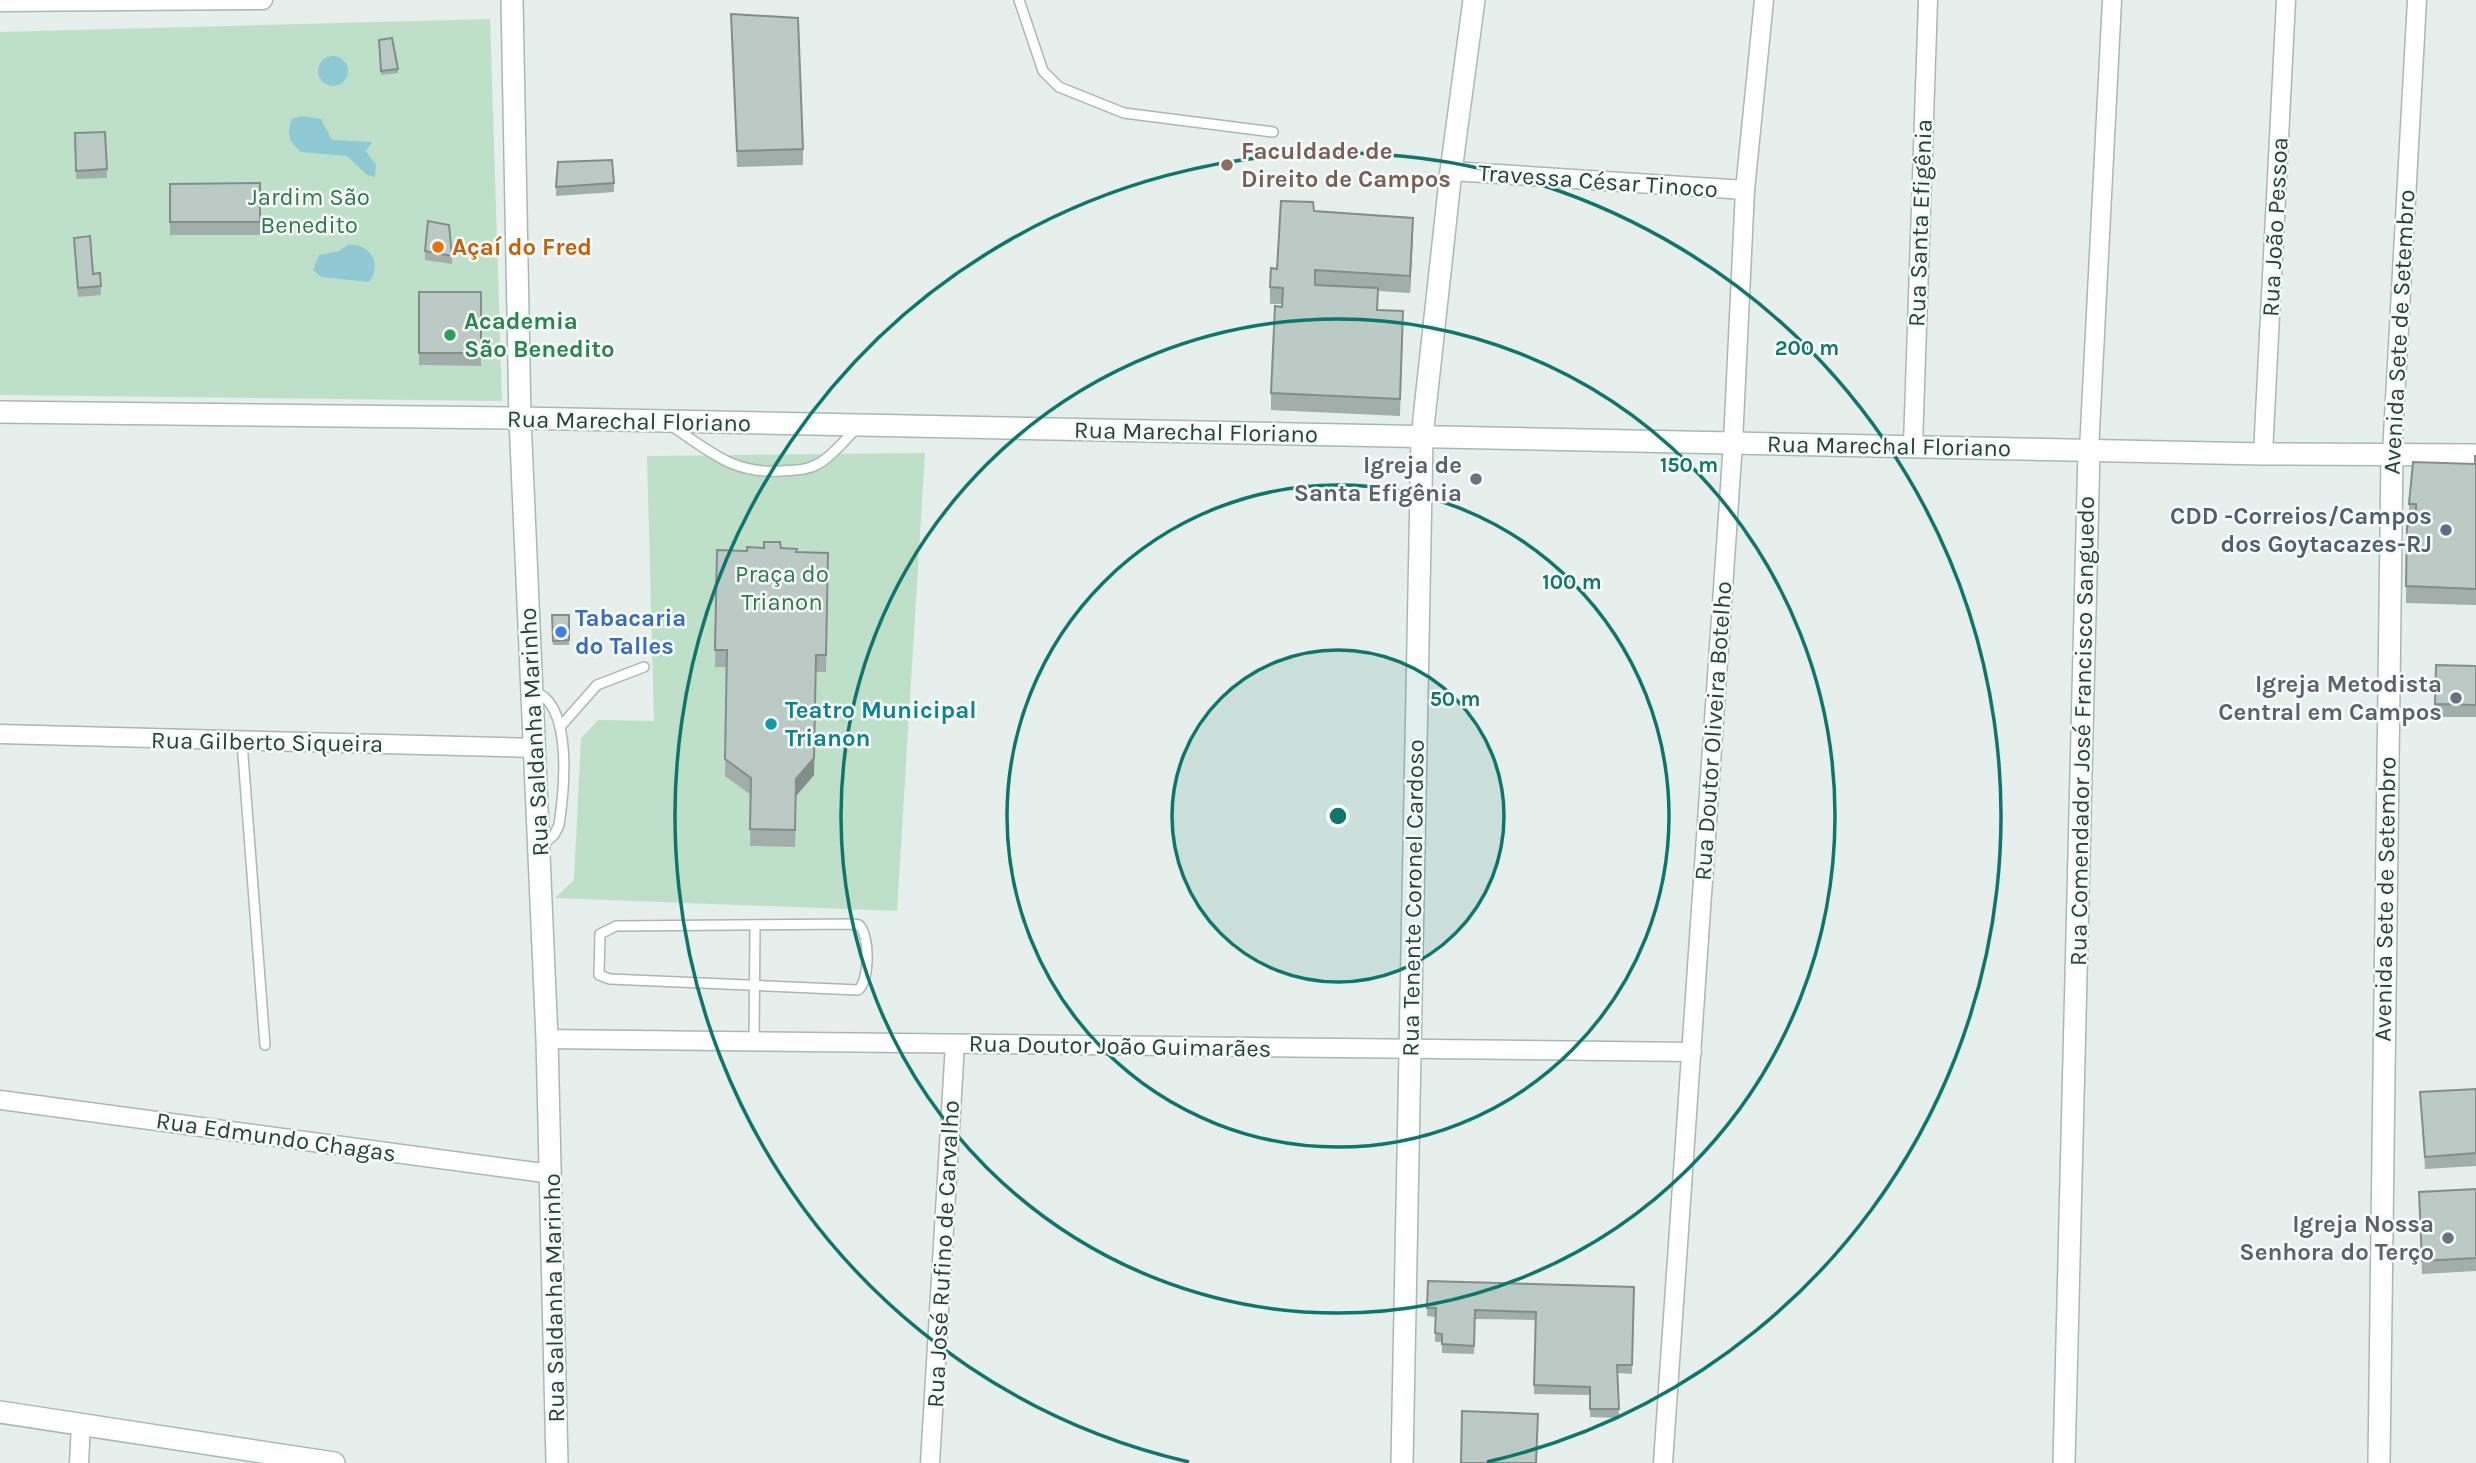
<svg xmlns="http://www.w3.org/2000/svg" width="2476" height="1463" viewBox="0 0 2476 1463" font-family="Karla,sans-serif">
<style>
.green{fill:#bfe0c8}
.water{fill:#8ec9d4}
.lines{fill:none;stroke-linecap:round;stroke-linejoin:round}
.lane-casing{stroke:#a8b8b2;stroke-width:12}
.street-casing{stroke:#a8b8b2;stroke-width:21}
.secondary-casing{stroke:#a4bbb3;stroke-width:24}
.lane{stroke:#fff;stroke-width:9}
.street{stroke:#fff;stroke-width:18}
.secondary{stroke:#fff;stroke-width:21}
.wall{fill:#a1aea9}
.shaded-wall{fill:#838d89}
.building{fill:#bbcac4;stroke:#838d89;stroke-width:2}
.ring{fill:none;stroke:#0f766e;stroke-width:3.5}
.education-dot{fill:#8d6e63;stroke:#f7fbf9;stroke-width:2.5}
.food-dot{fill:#e8710a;stroke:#f7fbf9;stroke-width:2.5}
.leisure-dot{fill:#2e9e5b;stroke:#f7fbf9;stroke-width:2.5}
.worship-dot{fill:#6b7280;stroke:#f7fbf9;stroke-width:2.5}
.service-dot{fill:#5c6f8a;stroke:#f7fbf9;stroke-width:2.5}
.shop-dot{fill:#3f7fe0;stroke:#f7fbf9;stroke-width:2.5}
.culture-dot{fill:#0f9aa8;stroke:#f7fbf9;stroke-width:2.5}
.labels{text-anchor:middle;stroke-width:5;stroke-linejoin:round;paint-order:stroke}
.education-label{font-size:24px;font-weight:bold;fill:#785e54;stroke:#f7fbf9;text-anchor:start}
.street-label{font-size:24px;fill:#24423a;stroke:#f7fbf9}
.park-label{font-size:24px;fill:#2d7a4b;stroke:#f7fbf9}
.food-label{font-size:24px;font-weight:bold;fill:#c56008;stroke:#f7fbf9;text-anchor:start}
.leisure-label{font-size:24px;font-weight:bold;fill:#27864d;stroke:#f7fbf9;text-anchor:start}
.worship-label{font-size:24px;font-weight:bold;fill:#5b616d;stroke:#f7fbf9;text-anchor:end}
.service-label{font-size:24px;font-weight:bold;fill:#4e5e75;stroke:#f7fbf9;text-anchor:end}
.shop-label{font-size:24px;font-weight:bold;fill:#366cbe;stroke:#f7fbf9;text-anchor:start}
.culture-label{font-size:24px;font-weight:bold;fill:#0d838f;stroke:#f7fbf9;text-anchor:start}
.centre{fill:#0f766e;stroke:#f7fbf9;stroke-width:3.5}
.ring-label{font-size:21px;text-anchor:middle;font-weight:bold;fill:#0f766e;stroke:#f7fbf9;stroke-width:5;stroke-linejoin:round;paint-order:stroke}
</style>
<rect width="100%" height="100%" fill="#e6efeb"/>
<g class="green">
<path d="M 490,19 L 502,401 L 0,395 L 0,32 Z"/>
<path d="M 925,453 L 897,911 L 555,898 L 574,880 L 581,738 L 598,720 L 654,721 L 647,456 Z"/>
</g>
<g class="water">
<circle cx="333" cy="71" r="15"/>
<path d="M 302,116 L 321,119 L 332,140 L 372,142 L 366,151 L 376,165 L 375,177 L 367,175 L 347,156 L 301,152 C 289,141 286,134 292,119 Z"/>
<path d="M 348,245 C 370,243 383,264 369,282 L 321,277 L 313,270 L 319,255 L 339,251 Z"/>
</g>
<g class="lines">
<defs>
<g id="lane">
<path d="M 1019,0 L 1043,71 L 1059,87 L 1124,113 L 1273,132"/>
<path d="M 673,427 C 711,452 733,474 781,471 C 793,470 806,471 818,464 C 833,456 845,439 858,427"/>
<path d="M 533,691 C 574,703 564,792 559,825 L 554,835 L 541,846"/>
<path d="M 560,727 L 597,685 L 644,667"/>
<path d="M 242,742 L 265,1045"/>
<path d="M 852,924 L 859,925 C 870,935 870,980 858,990 L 610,979 L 599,975 L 600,934 L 616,926 Z"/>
<path d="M 754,1041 L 755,925"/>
</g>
<g id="street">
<path d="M 0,2 L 263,0"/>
<path d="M 1451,171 L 1745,190"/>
<path d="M 1913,445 L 1928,0"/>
<path d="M 2089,450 L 2112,0"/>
<path d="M 2263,454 L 2286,0"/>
<path d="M 2392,454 L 2417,0"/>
<path d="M 0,734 L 534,748"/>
<path d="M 547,1039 L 1692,1052"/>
<path d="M 0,1100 L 551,1174"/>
<path d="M 79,1463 L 81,1425"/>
<path d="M 930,1463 L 955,1044"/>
<path d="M 1663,1463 L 1733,443 L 1745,190 L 1764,0"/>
</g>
<g id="secondary">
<path d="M 512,0 L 520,418 L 547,1039 L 557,1463"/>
<path d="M 0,412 L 520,418 L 2263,454 L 2476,455"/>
<path d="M 0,1412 L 334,1463"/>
<path d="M 1402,1463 L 1422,437 L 1451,171 L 1474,0"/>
<path d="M 2064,1463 L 2089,450"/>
<path d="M 2379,1463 L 2392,454"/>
</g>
</defs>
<use href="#lane" class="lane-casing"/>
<use href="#street" class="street-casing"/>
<use href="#secondary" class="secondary-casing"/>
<use href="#lane" class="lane"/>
<use href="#street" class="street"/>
<use href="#secondary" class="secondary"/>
</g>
<g class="wall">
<path d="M 731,14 L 803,149 L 803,165 L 737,167 Z"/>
<path d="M 379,40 L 398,69 L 398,73 L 381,75 Z"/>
<path d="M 105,132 L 107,178 L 76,179 L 75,133 Z"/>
<path d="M 260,183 L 260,235 L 170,235 L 170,184 Z"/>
<path d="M 614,183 L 614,192 L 556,196 L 556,187 Z"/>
<path d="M 1314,211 L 1413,235 L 1410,293 L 1378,291 L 1378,310 L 1403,327 L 1400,416 L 1271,410 L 1271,393 L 1282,304 L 1270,304 L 1270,287 L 1277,269 Z"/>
<path d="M 74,238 L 93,274 L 100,273 L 101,295 L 78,297 Z"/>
<path d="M 425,251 L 452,256 L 452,264 L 425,260 Z"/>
<path d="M 419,292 L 481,292 L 481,366 L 419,365 Z"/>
<path d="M 2476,456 L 2476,605 L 2406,603 L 2407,526 L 2416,523 L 2416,520 L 2409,520 L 2409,504 L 2475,464 Z"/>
<path d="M 764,548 L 781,548 L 797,552 L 828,553 L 826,672 L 816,672 L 814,775 L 796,796 L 795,847 L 750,846 L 751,795 L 725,776 L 727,667 L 715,667 L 717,550 L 747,551 Z"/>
<path d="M 552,615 L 569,615 L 569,645 L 553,645 Z"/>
<path d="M 2436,665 L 2476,666 L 2476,717 L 2435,717 Z"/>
<path d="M 2476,1089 L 2476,1166 L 2425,1169 L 2420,1092 Z"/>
<path d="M 2476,1189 L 2476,1271 L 2422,1274 L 2419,1192 Z"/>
<path d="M 1428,1281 L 1634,1287 L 1632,1374 L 1618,1373 L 1619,1418 L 1590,1417 L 1590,1395 L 1534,1394 L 1535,1320 L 1475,1319 L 1474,1354 L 1442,1353 L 1442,1342 L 1435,1342 L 1435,1317 L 1427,1316 Z"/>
</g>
<g class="shaded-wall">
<path d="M 1413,218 L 1413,235 L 1410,293 L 1410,276 Z"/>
<path d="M 816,655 L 814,775 L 796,796 L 795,847 L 796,779 Z"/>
</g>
<g class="building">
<path d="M 731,14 L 798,18 L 803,149 L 737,151 Z"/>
<path d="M 392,38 L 398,69 L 381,71 L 379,40 Z"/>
<path d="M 105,132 L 107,169 L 76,171 L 75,133 Z"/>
<path d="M 612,160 L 614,183 L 556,187 L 558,162 Z"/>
<path d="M 260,183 L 260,222 L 170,222 L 170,184 Z"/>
<path d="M 1281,201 L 1313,202 L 1314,211 L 1413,218 L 1410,276 L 1315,270 L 1315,285 L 1378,288 L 1377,310 L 1403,311 L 1400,399 L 1271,393 L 1275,306 L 1282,307 L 1283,288 L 1270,287 L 1271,268 L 1277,269 Z"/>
<path d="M 428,221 L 449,225 L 452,256 L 425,251 Z"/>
<path d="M 90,236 L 93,274 L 100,273 L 101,286 L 78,288 L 74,238 Z"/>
<rect x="419" y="292" width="62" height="61"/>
<path d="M 2475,456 L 2476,456 L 2476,589 L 2406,586 L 2407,526 L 2416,523 L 2416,504 L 2409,504 L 2413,462 L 2475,464 Z"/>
<path d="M 764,542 L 780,542 L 781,548 L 797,549 L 796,552 L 828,553 L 826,655 L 816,655 L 814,758 L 796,779 L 795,830 L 750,829 L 751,778 L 725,759 L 727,650 L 715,650 L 717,550 L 747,551 L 747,547 L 764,548 Z"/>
<path d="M 552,615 L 569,615 L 569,640 L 553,641 Z"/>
<path d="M 2436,665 L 2476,666 L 2476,705 L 2435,704 Z"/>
<path d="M 2476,1089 L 2476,1153 L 2425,1157 L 2420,1092 Z"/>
<path d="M 2476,1189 L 2476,1258 L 2422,1261 L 2419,1192 Z"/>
<path d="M 1428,1281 L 1634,1287 L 1632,1365 L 1617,1365 L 1619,1409 L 1590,1409 L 1590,1387 L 1534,1385 L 1536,1312 L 1475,1310 L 1474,1346 L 1442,1344 L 1442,1334 L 1435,1333 L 1436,1308 L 1427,1308 Z"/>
<path d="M 1462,1411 L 1538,1414 L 1536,1463 L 1461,1463 Z"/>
</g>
<circle cx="1338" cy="816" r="166" fill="#0f766e" fill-opacity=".12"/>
<g class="ring">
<circle cx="1338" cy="816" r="166"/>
<circle cx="1338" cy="816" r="331"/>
<circle cx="1338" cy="816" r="497"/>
<path d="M1189 1462A663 663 0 1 1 1487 1462"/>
</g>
<circle class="education-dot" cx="1227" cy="165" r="7"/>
<circle class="food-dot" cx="438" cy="247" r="7"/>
<circle class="leisure-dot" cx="450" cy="335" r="7"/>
<g class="worship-dot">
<circle cx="1476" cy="479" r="7"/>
<circle cx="2456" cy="698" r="7"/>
<circle cx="2448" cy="1238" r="7"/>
</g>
<circle class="service-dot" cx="2446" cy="530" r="7"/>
<circle class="shop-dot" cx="561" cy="632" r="7"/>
<circle class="culture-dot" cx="771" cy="724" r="7"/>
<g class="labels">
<g class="education-label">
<text x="1241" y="159">Faculdade de<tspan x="1241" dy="28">Direito de Campos</tspan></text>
</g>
<g class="street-label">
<text transform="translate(1598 181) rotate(4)" y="8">Travessa César Tinoco</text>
<text transform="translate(1920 223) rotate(-88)" y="8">Rua Santa Efigênia</text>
<text transform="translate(2275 227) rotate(-87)" y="8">Rua João Pessoa</text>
<text transform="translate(2399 332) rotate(-87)" y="8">Avenida Sete de Setembro</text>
<text transform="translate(629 421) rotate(1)" y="8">Rua Marechal Floriano</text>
<text transform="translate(1196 432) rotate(1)" y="8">Rua Marechal Floriano</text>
<text transform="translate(1889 446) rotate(1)" y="8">Rua Marechal Floriano</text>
<text transform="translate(1713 731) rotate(-86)" y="8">Rua Doutor Oliveira Botelho</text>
<text transform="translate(2082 731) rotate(-89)" y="8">Rua Comendador José Francisco Sanguedo</text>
<text transform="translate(534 732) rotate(-93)" y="8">Rua Saldanha Marinho</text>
<text transform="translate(267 742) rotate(1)" y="8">Rua Gilberto Siqueira</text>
<text transform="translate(1413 898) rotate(-89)" y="8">Rua Tenente Coronel Cardoso</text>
<text transform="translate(2385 899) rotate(-89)" y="8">Avenida Sete de Setembro</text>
<text transform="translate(1120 1046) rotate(1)" y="8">Rua Doutor João Guimarães</text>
<text transform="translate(276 1137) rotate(8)" y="8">Rua Edmundo Chagas</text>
<text transform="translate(943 1254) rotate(-87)" y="8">Rua José Rufino de Carvalho</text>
<text transform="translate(554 1298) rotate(-91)" y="8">Rua Saldanha Marinho</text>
</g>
<g class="park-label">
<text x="309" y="205">Jardim São<tspan x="309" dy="28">Benedito</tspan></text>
<text x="782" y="582">Praça do<tspan x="782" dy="28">Trianon</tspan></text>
</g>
<g class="food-label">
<text x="452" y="255">Açaí do Fred</text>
</g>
<g class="leisure-label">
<text x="464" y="329">Academia<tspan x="464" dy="28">São Benedito</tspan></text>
</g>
<g class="worship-label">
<text x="1462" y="473">Igreja de<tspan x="1462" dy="28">Santa Efigênia</tspan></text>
<text x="2442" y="692">Igreja Metodista<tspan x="2442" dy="28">Central em Campos</tspan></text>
<text x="2434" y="1232">Igreja Nossa<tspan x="2434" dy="28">Senhora do Terço</tspan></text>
</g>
<g class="service-label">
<text x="2432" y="524">CDD -Correios/Campos<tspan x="2432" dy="28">dos Goytacazes-RJ</tspan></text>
</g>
<g class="shop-label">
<text x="575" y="626">Tabacaria<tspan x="575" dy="28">do Talles</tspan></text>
</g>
<g class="culture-label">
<text x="785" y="718">Teatro Municipal<tspan x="785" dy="28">Trianon</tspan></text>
</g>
</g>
<circle cx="1338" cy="816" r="10" class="centre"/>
<g class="ring-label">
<text x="1807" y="355">200 m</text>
<text x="1689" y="472">150 m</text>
<text x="1572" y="589">100 m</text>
<text x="1455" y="706">50 m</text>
</g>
</svg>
